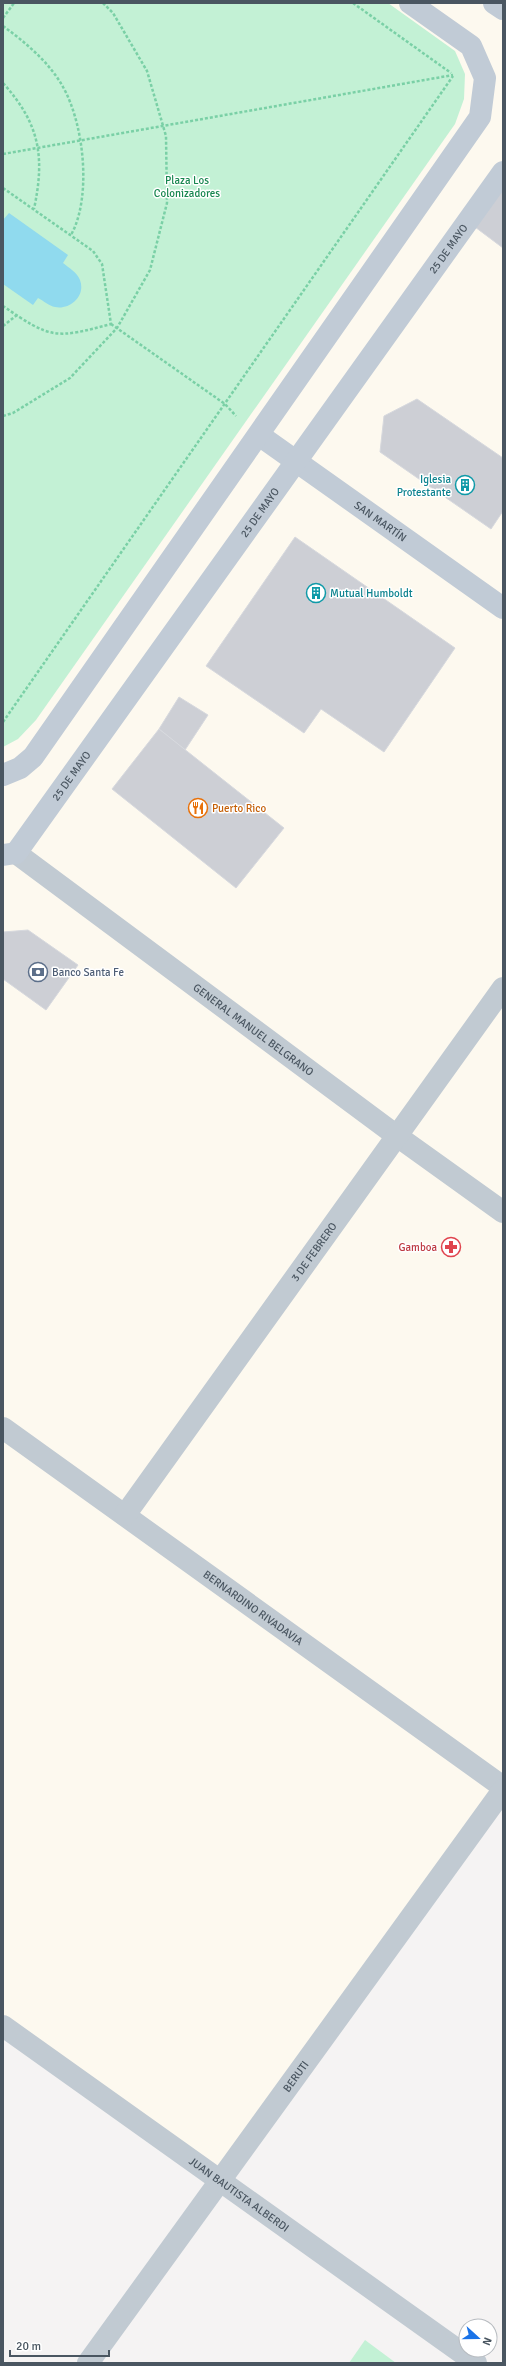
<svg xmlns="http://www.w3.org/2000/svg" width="506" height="2366" viewBox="0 0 506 2366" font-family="Signika,sans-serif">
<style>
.commercial{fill:#fdf9ef}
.green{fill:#c3f1d5}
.water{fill:#90daee}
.building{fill:#cdcfd5;stroke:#d7d9de}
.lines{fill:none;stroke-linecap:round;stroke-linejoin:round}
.path{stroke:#7ad0a6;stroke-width:2.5;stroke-dasharray:3 2;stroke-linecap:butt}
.street{stroke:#c1cad2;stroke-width:22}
.secondary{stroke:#c1cbd6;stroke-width:22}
.labels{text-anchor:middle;stroke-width:3;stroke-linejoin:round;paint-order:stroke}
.park-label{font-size:11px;fill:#17864f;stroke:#fff}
.street-label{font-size:11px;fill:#4a5661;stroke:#fff}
.culture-label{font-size:11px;fill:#0d838f;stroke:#fff;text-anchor:end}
.food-label{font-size:11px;fill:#c56008;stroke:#fff;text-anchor:start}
.service-label{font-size:11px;fill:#4e5e75;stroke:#fff;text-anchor:start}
.health-label{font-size:11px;fill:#be3a42;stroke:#fff;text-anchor:end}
</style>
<rect width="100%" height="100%" fill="#f5f3f3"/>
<path class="commercial" d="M 3,3 L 503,3 L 503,1790 L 221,2181 L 3,2026 Z"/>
<g class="green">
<path d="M 3,3 L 388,3 L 455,51 L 465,74 L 464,99 L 455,124 L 36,720 L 18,739 L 3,747 Z"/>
<path d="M 365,2340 L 396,2363 L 349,2363 Z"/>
</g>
<path class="water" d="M 9,213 L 68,255 L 63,263 C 69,268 77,272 80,280 C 86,296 70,310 55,307 C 49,306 44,301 38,298 L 33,305 L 3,284 L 3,220 Z"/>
<g class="building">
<path d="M 503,189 L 503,248 L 475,227 Z"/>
<path d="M 417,399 L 503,458 L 503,511 L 491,529 L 380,452 L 384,416 Z"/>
<path d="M 295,537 L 455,648 L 384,752 L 321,709 L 304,733 L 206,666 Z"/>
<path d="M 179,697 L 208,715 L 185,750 L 159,729 Z"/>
<path d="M 159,729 L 284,828 L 236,888 L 112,789 Z"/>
<path d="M 28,930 L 78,965 L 46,1010 L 3,979 L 3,932 Z"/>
</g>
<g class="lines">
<g class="path">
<path d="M 353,3 L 451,73"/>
<path d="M 3,18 L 14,3"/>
<path d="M 3,26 C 25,42 50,63 63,87 C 84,124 92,197 71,235"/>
<path d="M 3,83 C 40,124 45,157 34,209"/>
<path d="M 3,154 L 453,75"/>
<path d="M 3,188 L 93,251 L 102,264 L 111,324 C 55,339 51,339 3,306"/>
<path d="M 111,324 L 225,404 L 236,416"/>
<path d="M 3,326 L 17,315"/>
<path d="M 3,416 L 13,413 L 70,378 L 117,328 L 150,270 L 167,203 L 166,136 L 147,71 L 113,13 L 103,3"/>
<path d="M 3,722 L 453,76"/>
</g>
<g class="street">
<path id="s1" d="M 16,853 L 397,1136 L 503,1212"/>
<path id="s2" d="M 3,1428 L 503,1787"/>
<path id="s3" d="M 125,1515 L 503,988"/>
<path id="s4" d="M 3,2026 L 476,2363"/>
<path id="s5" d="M 88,2363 L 503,1790"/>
</g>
<g class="secondary">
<path d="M 494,3 L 503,9"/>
<path id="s6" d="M 259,435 L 503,608"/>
<path d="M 3,775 L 20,768 L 33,757 L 480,117 L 485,78 L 471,46 L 410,3"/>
<path id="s7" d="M 3,855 L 16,853 L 503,172"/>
</g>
</g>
<defs>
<symbol id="building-ring" viewBox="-11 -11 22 22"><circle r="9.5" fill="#fff" stroke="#0f9aa8" stroke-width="1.5"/><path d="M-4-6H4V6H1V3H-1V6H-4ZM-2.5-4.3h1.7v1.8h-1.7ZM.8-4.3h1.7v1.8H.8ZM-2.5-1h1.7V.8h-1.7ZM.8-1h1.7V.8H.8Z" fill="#0f9aa8"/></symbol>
<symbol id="restaurant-ring" viewBox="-11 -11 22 22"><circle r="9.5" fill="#fff" stroke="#e8710a" stroke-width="1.5"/><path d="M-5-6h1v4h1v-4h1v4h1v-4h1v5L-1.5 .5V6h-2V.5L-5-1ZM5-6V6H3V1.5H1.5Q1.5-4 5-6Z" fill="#e8710a"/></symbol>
<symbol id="bank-ring" viewBox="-11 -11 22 22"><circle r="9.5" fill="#fff" stroke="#5c6f8a" stroke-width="1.5"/><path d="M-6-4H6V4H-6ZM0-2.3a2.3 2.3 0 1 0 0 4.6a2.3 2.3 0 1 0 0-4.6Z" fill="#5c6f8a"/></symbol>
<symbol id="pharmacy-ring" viewBox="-11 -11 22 22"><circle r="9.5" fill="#fff" stroke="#e0444e" stroke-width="1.5"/><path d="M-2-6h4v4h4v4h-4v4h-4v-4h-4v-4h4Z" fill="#e0444e"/></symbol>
</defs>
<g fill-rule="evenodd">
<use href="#building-ring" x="454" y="474" width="22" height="22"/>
<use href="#building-ring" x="305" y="582" width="22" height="22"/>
<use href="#restaurant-ring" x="187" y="797" width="22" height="22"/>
<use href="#bank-ring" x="27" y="961" width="22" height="22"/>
<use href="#pharmacy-ring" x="440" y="1236" width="22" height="22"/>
</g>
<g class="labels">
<g class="park-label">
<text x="187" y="184">Plaza Los<tspan x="187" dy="13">Colonizadores</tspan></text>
</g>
<g class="street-label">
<text dy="4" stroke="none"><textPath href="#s7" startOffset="756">25 DE MAYO</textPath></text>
<text dy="4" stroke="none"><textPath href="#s7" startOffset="432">25 DE MAYO</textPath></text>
<text dy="4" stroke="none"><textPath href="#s6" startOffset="149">SAN MARTÍN</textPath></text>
<text dy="4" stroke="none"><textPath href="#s7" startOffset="108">25 DE MAYO</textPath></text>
<text dy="4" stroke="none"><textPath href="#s1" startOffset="296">GENERAL MANUEL BELGRANO</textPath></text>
<text dy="4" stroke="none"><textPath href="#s3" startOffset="324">3 DE FEBRERO</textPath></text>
<text dy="4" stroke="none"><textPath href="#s2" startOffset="308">BERNARDINO RIVADAVIA</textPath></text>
<text dy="4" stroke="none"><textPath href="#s5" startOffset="354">BERUTI</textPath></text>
<text dy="4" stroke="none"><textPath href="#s4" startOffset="290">JUAN BAUTISTA ALBERDI</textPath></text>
</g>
<g class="culture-label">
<text x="451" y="483">Iglesia<tspan x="451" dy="13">Protestante</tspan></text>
<text x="330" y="597" text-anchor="start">Mutual Humboldt</text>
</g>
<g class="food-label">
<text x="212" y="812">Puerto Rico</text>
</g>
<g class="service-label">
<text x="52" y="976">Banco Santa Fe</text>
</g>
<g class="health-label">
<text x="437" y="1251">Gamboa</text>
</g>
</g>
<rect width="506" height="2366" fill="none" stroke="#4a5661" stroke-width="8"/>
<g transform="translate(478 2338) rotate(111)"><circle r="19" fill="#ffffff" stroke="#b7bbc0"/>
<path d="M0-3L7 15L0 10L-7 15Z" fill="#1a73e8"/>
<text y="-6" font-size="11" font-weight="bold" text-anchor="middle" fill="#4a5661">N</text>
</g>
<path d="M10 2350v6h99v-6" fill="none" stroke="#4a5661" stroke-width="2"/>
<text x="16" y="2350" font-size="12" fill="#4a5661" stroke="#ffffff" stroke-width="3" paint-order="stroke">20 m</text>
</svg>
